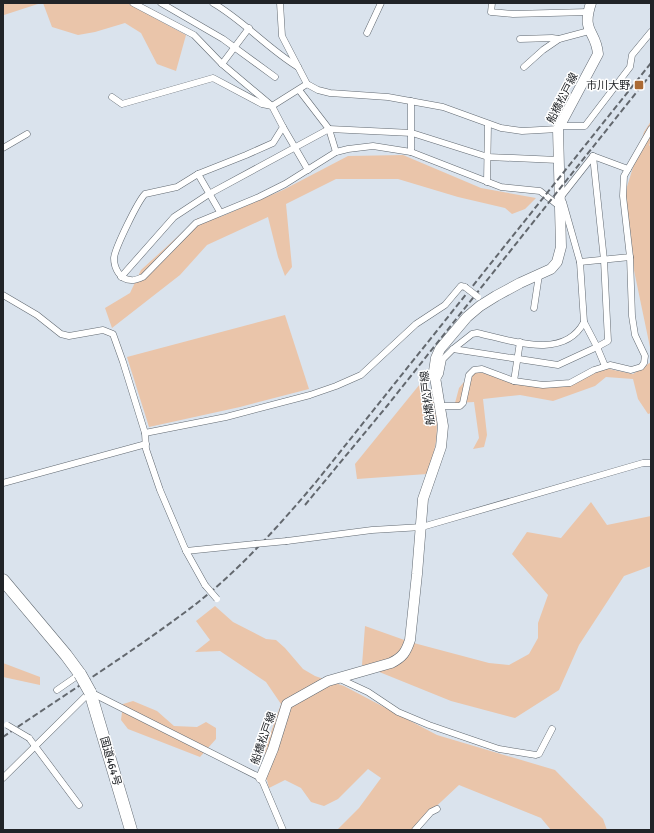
<svg xmlns="http://www.w3.org/2000/svg" width="654" height="833" viewBox="0 0 654 833" font-family="Signika,'Noto Sans JP',sans-serif">
<style>
.green{fill:#eac5aa}
.lines{fill:none;stroke-linecap:round;stroke-linejoin:round}
.street-casing{stroke:#616971;stroke-width:7}
.primary-casing{stroke:#616971;stroke-width:11}
.highway-casing{stroke:#616971;stroke-width:13}
.street{stroke:#fff;stroke-width:6}
.primary{stroke:#fff;stroke-width:10}
.highway{stroke:#fff;stroke-width:12}
.rail{stroke:#63686e;stroke-width:2;stroke-dasharray:6 3;stroke-linecap:butt}
.street-bridge-casing{stroke:#616971;stroke-width:7;stroke-linecap:butt}
.highway-bridge-casing{stroke:#616971;stroke-width:13;stroke-linecap:butt}
.street-bridge{stroke:#fff;stroke-width:6}
.highway-bridge{stroke:#fff;stroke-width:12}
.poi-dot{fill:#ab6a34;stroke:#fff;stroke-width:1.5}
.labels{text-anchor:middle;stroke-width:3;stroke-linejoin:round;paint-order:stroke}
.poi-label{font-size:11px;fill:#212428;stroke:#fff;text-anchor:end}
.street-label{font-size:11px;fill:#212428;stroke:#fff}
</style>
<rect width="100%" height="100%" fill="#dae3ed"/>
<g class="green">
<path d="M 4,3 L 41,3 L 4,15 Z"/>
<path d="M 43,3 L 127,3 L 186,35 L 176,71 L 157,64 L 141,33 L 125,23 L 95,32 L 78,35 L 52,27 Z"/>
<path d="M 651,121 L 651,142 L 649,145 L 651,147 L 651,352 L 631,256 L 625,193 L 644,132 Z"/>
<path d="M 403,155 L 481,188 L 536,198 L 525,209 L 512,214 L 505,208 L 458,197 L 398,179 L 336,179 L 286,204 L 292,267 L 285,276 L 278,257 L 268,217 L 207,245 L 180,275 L 112,328 L 105,308 L 130,293 L 141,270 L 198,218 L 220,217 L 283,190 L 348,156 Z"/>
<path d="M 285,315 L 309,389 L 240,407 L 149,427 L 127,357 Z"/>
<path d="M 651,362 L 651,413 L 648,414 L 638,399 L 633,379 L 606,377 L 595,386 L 553,401 L 520,395 L 483,399 L 487,435 L 484,447 L 473,449 L 479,438 L 474,402 L 455,403 L 459,388 L 473,371 L 514,379 L 564,384 L 604,368 L 633,374 Z"/>
<path d="M 420,384 L 422,390 L 431,389 C 439,425 440,439 427,474 L 357,479 L 355,464 Z"/>
<path d="M 591,502 L 607,525 L 651,516 L 651,566 L 624,576 L 579,645 L 559,690 L 515,718 L 451,701 L 362,665 L 365,626 L 410,642 L 489,663 L 509,665 L 529,654 L 538,638 L 538,623 L 548,595 L 512,554 L 527,532 L 561,538 Z"/>
<path d="M 215,606 L 233,622 L 266,639 L 276,640 L 285,648 L 303,669 L 315,676 L 344,686 L 437,735 L 555,770 L 603,819 L 607,830 L 551,830 L 541,818 L 459,785 L 411,830 L 337,830 L 359,808 L 381,778 L 368,769 L 338,799 L 324,806 L 311,802 L 301,788 L 285,780 L 269,788 L 267,780 L 259,772 L 263,765 L 266,746 L 281,704 L 266,682 L 220,651 L 195,652 L 210,640 L 196,621 Z"/>
<path d="M 3,663 L 40,677 L 40,685 L 3,677 Z"/>
<path d="M 133,701 L 157,711 L 174,726 L 197,727 L 206,722 L 216,728 L 216,739 L 200,757 L 128,729 L 121,720 L 123,704 Z"/>
</g>
<g class="lines">
<defs>
<g id="street">
<path d="M 133,3 L 194,35 L 222,64 L 272,106 L 283,127 L 273,143 L 246,155 L 198,174 L 177,187 L 145,194 C 138,201 115,248 114,258 C 114,268 120,280 131,280 C 134,281 140,278 143,277 L 196,223 L 259,197 L 285,184 L 336,152 L 348,149 L 373,146 L 411,152 L 501,187 L 540,191 L 559,206"/>
<path d="M 161,3 L 223,39 L 275,77"/>
<path d="M 213,3 C 244,21 267,48 298,67"/>
<path d="M 280,3 L 282,36 L 307,84 L 318,90 L 330,93 L 388,97 L 443,107 L 501,128 L 522,131 L 558,129"/>
<path d="M 492,3 L 491,12 L 513,14 L 588,12"/>
<path d="M 367,33 L 381,3"/>
<path d="M 520,39 L 552,38 L 559,39"/>
<path d="M 222,64 L 249,28"/>
<path d="M 524,67 L 543,50 L 559,39 L 589,31"/>
<path d="M 299,90 L 329,129 L 336,152"/>
<path d="M 112,97 L 122,104 L 213,78 L 262,104 L 272,106 L 307,84"/>
<path d="M 559,126 L 585,126 L 630,67 L 632,55 L 651,32"/>
<path d="M 283,127 L 308,170"/>
<path d="M 3,148 L 27,134"/>
<path d="M 411,152 L 411,101"/>
<path d="M 593,156 L 604,260 L 608,341 L 597,347 L 605,366"/>
<path d="M 198,174 L 220,212"/>
<path d="M 487,182 L 488,124"/>
<path d="M 560,198 L 593,156 L 628,169"/>
<path d="M 580,262 L 630,257 L 623,196 L 624,176 L 651,129"/>
<path d="M 121,277 L 174,217 L 209,194 L 329,129 L 412,133 L 488,157 L 558,160"/>
<path d="M 3,295 L 37,315 L 61,334 L 69,336 L 103,330 L 113,334 L 123,362 L 145,433 L 146,449 L 160,490 L 186,551 L 255,544"/>
<path d="M 534,308 L 539,275"/>
<path d="M 453,349 L 472,334 L 477,333 C 510,340 564,361 584,322"/>
<path d="M 436,381 L 440,374 L 443,359 L 453,349 L 558,365 L 597,347 L 584,322 L 580,262 L 563,202"/>
<path d="M 514,381 L 520,342"/>
<path d="M 441,406 L 460,406 L 463,403 L 469,375 L 474,370 L 482,369 L 514,381 L 543,385 L 570,383 L 594,370 L 610,365 L 631,370 L 641,367 L 644,363 L 645,356 L 635,335 L 632,316 L 630,257"/>
<path d="M 145,433 L 226,417 L 310,395 L 336,386 L 361,375 L 416,324 L 445,305 L 461,286 L 465,287"/>
<path d="M 3,483 L 146,444"/>
<path d="M 287,541 L 372,530 L 422,527 L 643,463 L 651,463"/>
<path d="M 186,551 L 205,585"/>
<path d="M 340,679 L 368,692 L 398,712 L 429,725 L 499,749 L 536,755 L 539,754 L 552,729"/>
<path d="M 57,690 L 80,674"/>
<path d="M 29,738 L 79,805"/>
<path d="M 3,778 L 90,692 L 261,778 L 283,830"/>
<path d="M 415,830 L 431,812 L 437,809"/>
</g>
<path id="primary" d="M 261,778 L 273,749 L 287,704 L 328,681 L 391,663 C 403,657 406,652 410,640 L 417,574 L 423,499 L 441,447 L 443,426 L 434,371 L 436,358 L 440,349 L 467,317 L 480,306 L 496,296 L 520,283 L 551,269 L 557,262 L 561,247 L 558,129 L 598,54 C 596,30 581,33 591,3"/>
<g id="highway">
<path d="M 3,580 L 66,655 L 80,674"/>
<path d="M 90,692 L 131,830"/>
</g>
</defs>
<use href="#street" class="street-casing"/>
<use href="#primary" class="primary-casing"/>
<use href="#highway" class="highway-casing"/>
<use href="#street" class="street"/>
<use href="#primary" class="primary"/>
<use href="#highway" class="highway"/>
<g class="rail">
<path d="M 305,505 L 387,406 L 651,74"/>
<path d="M 3,737 C 64,695 128,655 188,610 C 236,574 277,528 316,482 L 651,63"/>
</g>
<defs>
<g id="street-bridge">
<path d="M 465,287 L 478,297"/>
<path d="M 255,544 L 287,541"/>
<path d="M 205,585 L 217,599"/>
<path d="M 7,725 L 29,738"/>
</g>
<path id="highway-bridge" d="M 80,674 L 90,692"/>
</defs>
<use href="#street-bridge" class="street-bridge-casing"/>
<use href="#highway-bridge" class="highway-bridge-casing"/>
<use href="#street-bridge" class="street-bridge"/>
<use href="#highway-bridge" class="highway-bridge"/>
</g>
<rect class="poi-dot" x="634" y="80" width="10" height="10" rx="2"/>
<g class="labels">
<g class="poi-label">
<text x="630" y="89">市川大野</text>
</g>
<g class="street-label">
<text transform="translate(562 98) rotate(-63)" y="4">船橋松戸線</text>
<text transform="translate(427 398) rotate(-97)" y="4">船橋松戸線</text>
<text transform="translate(263 738) rotate(-71)" y="4">船橋松戸線</text>
<text transform="translate(111 761) rotate(74)" y="4">国道464号</text>
</g>
</g>
<rect width="654" height="833" fill="none" stroke="#212428" stroke-width="8"/>
</svg>
